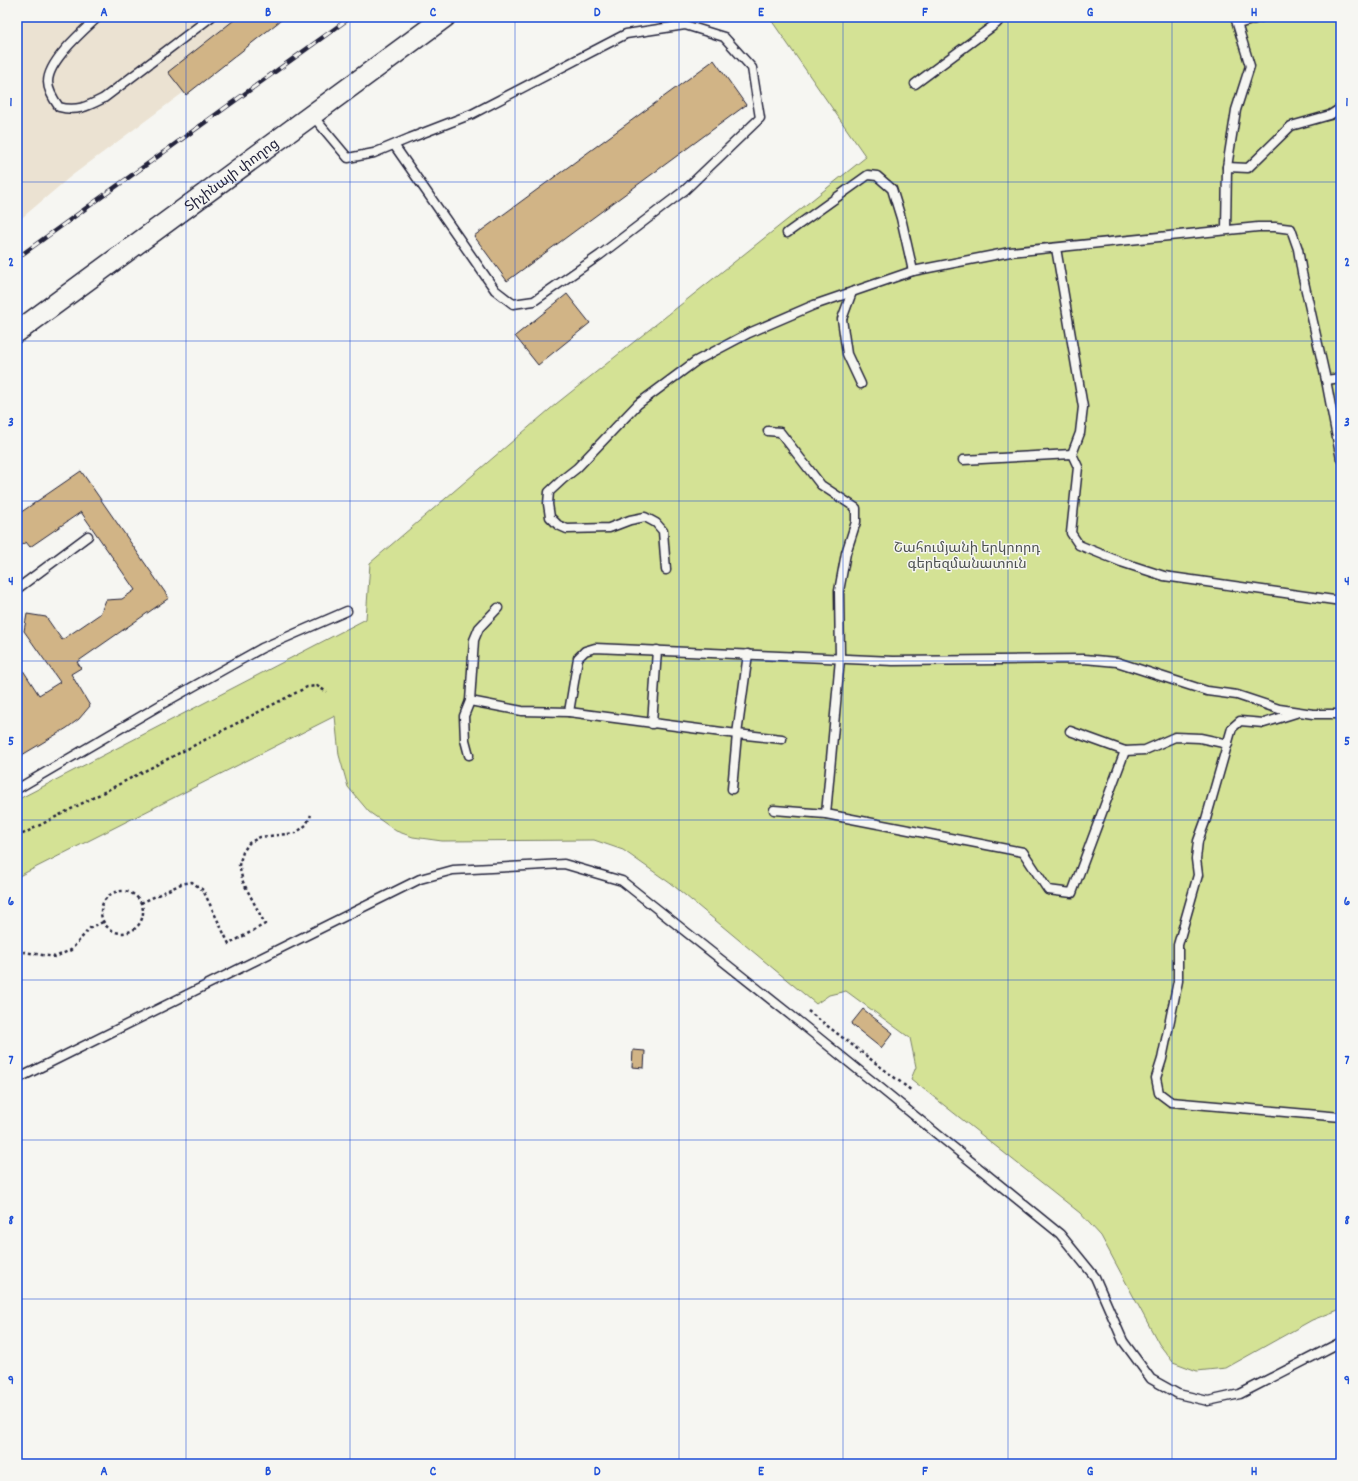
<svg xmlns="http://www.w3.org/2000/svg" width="1358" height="1481" viewBox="0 0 1358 1481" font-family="Dekko,'Noto Sans Armenian',sans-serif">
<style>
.built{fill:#ebe2d2}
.green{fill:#d4e295;stroke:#7b8268}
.building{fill:#d1b486;stroke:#22223b}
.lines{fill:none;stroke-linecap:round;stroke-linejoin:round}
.service-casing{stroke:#22223b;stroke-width:11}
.tertiary-casing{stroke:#22223b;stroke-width:23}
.path{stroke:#22223b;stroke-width:2.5;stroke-dasharray:3 3;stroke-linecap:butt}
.service{stroke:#f6f6f2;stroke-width:8}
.tertiary{stroke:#f6f6f2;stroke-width:20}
.rail-casing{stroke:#22223b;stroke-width:4.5}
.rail{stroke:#f6f6f2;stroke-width:3;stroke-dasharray:9;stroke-linecap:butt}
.grid{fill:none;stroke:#1d4ed8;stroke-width:1;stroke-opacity:0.55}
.labels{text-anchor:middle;stroke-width:3;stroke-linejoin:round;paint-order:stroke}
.street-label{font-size:14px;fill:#22223b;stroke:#f6f6f2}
.park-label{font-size:14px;fill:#4e5252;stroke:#f6f6f2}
.neatline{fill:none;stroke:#1d4ed8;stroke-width:1.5}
.grid-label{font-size:13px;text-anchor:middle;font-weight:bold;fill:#1d4ed8}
</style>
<rect width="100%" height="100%" fill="#f6f6f2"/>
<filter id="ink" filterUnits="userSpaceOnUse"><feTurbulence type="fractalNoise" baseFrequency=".025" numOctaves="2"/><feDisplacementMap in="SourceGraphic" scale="8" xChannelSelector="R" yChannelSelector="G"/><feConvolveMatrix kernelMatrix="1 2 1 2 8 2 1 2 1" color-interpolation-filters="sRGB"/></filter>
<g filter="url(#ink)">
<path class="built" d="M 17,17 L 285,17 L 70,177 L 17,222 Z"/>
<path class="green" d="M 769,17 L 1341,17 L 1341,1309 L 1312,1320 L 1226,1368 L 1197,1371 L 1173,1362 L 1159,1344 L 1101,1236 L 1080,1213 L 911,1079 L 916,1067 L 910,1038 L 846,991 L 829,995 L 816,1004 L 674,886 L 623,850 L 594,840 L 442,841 L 413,837 L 396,831 L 369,812 L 348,787 L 339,755 L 335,716 L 17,877 L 17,800 L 366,619 L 370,563 L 556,404 L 866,157 Z"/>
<g class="building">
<path d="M 238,17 L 285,17 L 186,95 L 168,72 Z"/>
<path d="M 714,60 L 746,105 L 507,281 L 474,236 Z"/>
<path d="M 567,294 L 590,323 L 538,365 L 515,336 Z"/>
<path d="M 81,471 L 169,598 L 77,662 L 81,668 L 71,674 L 90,706 L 79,719 L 67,728 L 17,758 L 17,661 L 39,695 L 60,682 L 24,631 L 27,614 L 46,617 L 62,640 L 100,614 L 106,600 L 122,599 L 135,590 L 81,512 L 30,547 L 26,542 L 17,548 L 17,515 Z"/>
<path d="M 863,1009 L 893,1033 L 881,1048 L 851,1024 Z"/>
<path d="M 633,1050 L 645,1051 L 644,1068 L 632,1067 Z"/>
</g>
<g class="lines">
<defs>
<g id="service">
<path d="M 98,17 C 83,31 48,61 48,82 C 48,91 54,100 59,107 C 77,112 88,106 104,98 L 211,17"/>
<path d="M 1238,24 L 1262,17"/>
<path d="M 915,84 L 997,23 L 1002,17"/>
<path d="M 312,115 L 348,158 L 374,153 L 410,138 L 472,114 L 626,34 L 685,25 L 724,37 L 752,68 L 760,118 L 685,190 L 600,255 L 534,301 L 513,304 L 495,290 L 394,145"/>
<path d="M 1227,167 L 1248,168 L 1291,126 L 1330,115 L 1341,108"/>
<path d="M 1226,229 L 1227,167 L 1236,110 L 1250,66 L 1235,17"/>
<path d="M 787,233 L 868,175 L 877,176 L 892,189 L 901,218 L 913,271"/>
<path d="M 1056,248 L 1083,407 L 1080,433 L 1072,454 L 1078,467 L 1071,533 L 1079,545 L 1121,562 L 1164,576 L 1341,601"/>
<path d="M 852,292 L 842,319 L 847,354 L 861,384"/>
<path d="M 1326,380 L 1341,378"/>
<path d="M 768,431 L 780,432 L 821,485 L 856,508 L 856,522 L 846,553 L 839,591 L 840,659 L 826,814"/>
<path d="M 963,460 L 1072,454"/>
<path d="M 666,570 L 663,531 L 656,523 L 645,517 L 630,520 L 609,528 L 567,529 L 558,525 L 550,517 L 548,504 L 549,492 L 563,479 L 577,468 L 638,404 L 696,361 L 749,333 L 814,305 L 913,271 L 1010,252 L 1258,227 L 1275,227 L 1291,229 L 1298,249 L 1302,273 L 1326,380 L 1341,459"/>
<path d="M 17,589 L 88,536"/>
<path d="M 470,701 L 522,711 L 569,712 L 737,734 L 782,739"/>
<path d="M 569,712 L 578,658 L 585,651 L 595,648 L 893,661 L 1084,659 L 1117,662 L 1207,691 L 1237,695 L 1279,709 L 1313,714 L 1341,714"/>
<path d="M 1296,713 L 1264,723 L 1240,721 L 1232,728 L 1206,819 L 1198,841 L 1196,859 L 1198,875 L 1178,945 L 1178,981 L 1162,1059 L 1156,1078 L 1159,1093 L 1171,1102 L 1341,1117"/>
<path d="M 652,724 L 657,650"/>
<path d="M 1070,731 L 1125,751 L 1145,750 L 1175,737 L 1200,738 L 1228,744"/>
<path d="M 469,755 L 465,740 L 464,716 L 470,701 L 474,640 L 479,628 L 498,608"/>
<path d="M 17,789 L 162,704 L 262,648 L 347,611"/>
<path d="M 732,789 L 737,734 L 748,654"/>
<path d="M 774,810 L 826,814 L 1023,852 L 1048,890 L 1072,893 L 1125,751"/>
<path d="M 17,1079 L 420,879 L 453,870 L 564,864 L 622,881 L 798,1021 L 1060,1234 L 1095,1277 L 1123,1341 L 1151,1379 L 1178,1394 L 1208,1401 L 1240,1394 L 1341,1342"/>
</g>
<g id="tertiary">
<path id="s1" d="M 17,332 L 445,17"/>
</g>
</defs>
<use href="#service" class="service-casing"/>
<use href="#tertiary" class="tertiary-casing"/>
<g class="path">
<path d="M 17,837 L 307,687 L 317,686 L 327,692"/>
<circle cx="122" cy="912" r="21"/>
<path d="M 141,903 L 181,884 L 192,882 L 203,890 L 229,944 L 265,924 L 243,882 L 239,865 L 243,852 L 249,843 L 260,837 L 296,833 L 306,825 L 311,815"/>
<path d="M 17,953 L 24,952 L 55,957 L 71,950 L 90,928 L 103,922"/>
<path d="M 808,1011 L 912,1091"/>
</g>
<use href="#service" class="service"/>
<use href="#tertiary" class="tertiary"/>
<defs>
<path id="rail" d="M 17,258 L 351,17"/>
</defs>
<use href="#rail" class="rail-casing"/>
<use href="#rail" class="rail"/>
</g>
</g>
<path class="grid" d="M 186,17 L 186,1464M 350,17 L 350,1464M 515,17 L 515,1464M 679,17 L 679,1464M 843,17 L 843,1464M 1008,17 L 1008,1464M 1172,17 L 1172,1464M 17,182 L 1341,182M 17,341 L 1341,341M 17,501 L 1341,501M 17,661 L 1341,661M 17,820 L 1341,820M 17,980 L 1341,980M 17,1140 L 1341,1140M 17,1299 L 1341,1299"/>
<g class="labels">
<g class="street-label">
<text dy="5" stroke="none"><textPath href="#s1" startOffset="266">Տիչինայի փողոց</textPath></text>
</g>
<g class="park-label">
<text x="967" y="552">Շահումյանի երկրորդ<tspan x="967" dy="16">գերեզմանատուն</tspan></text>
</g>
</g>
<rect width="1358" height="1481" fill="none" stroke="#f6f6f2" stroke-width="44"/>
<rect x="22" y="22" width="1314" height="1437" class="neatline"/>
<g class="grid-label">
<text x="104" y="16">A</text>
<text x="268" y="16">B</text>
<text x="433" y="16">C</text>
<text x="597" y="16">D</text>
<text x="761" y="16">E</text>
<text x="925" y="16">F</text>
<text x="1090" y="16">G</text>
<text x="1254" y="16">H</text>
<text x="11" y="106">1</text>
<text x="1347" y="106">1</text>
<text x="11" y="266">2</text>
<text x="1347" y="266">2</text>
<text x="11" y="426">3</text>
<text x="1347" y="426">3</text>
<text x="11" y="585">4</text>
<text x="1347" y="585">4</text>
<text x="11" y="745">5</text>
<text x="1347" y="745">5</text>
<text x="11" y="905">6</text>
<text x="1347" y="905">6</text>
<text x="11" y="1064">7</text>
<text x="1347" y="1064">7</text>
<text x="11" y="1224">8</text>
<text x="1347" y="1224">8</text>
<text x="11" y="1384">9</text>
<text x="1347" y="1384">9</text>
<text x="104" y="1475">A</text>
<text x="268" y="1475">B</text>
<text x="433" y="1475">C</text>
<text x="597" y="1475">D</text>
<text x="761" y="1475">E</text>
<text x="925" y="1475">F</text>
<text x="1090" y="1475">G</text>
<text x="1254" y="1475">H</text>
</g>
</svg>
